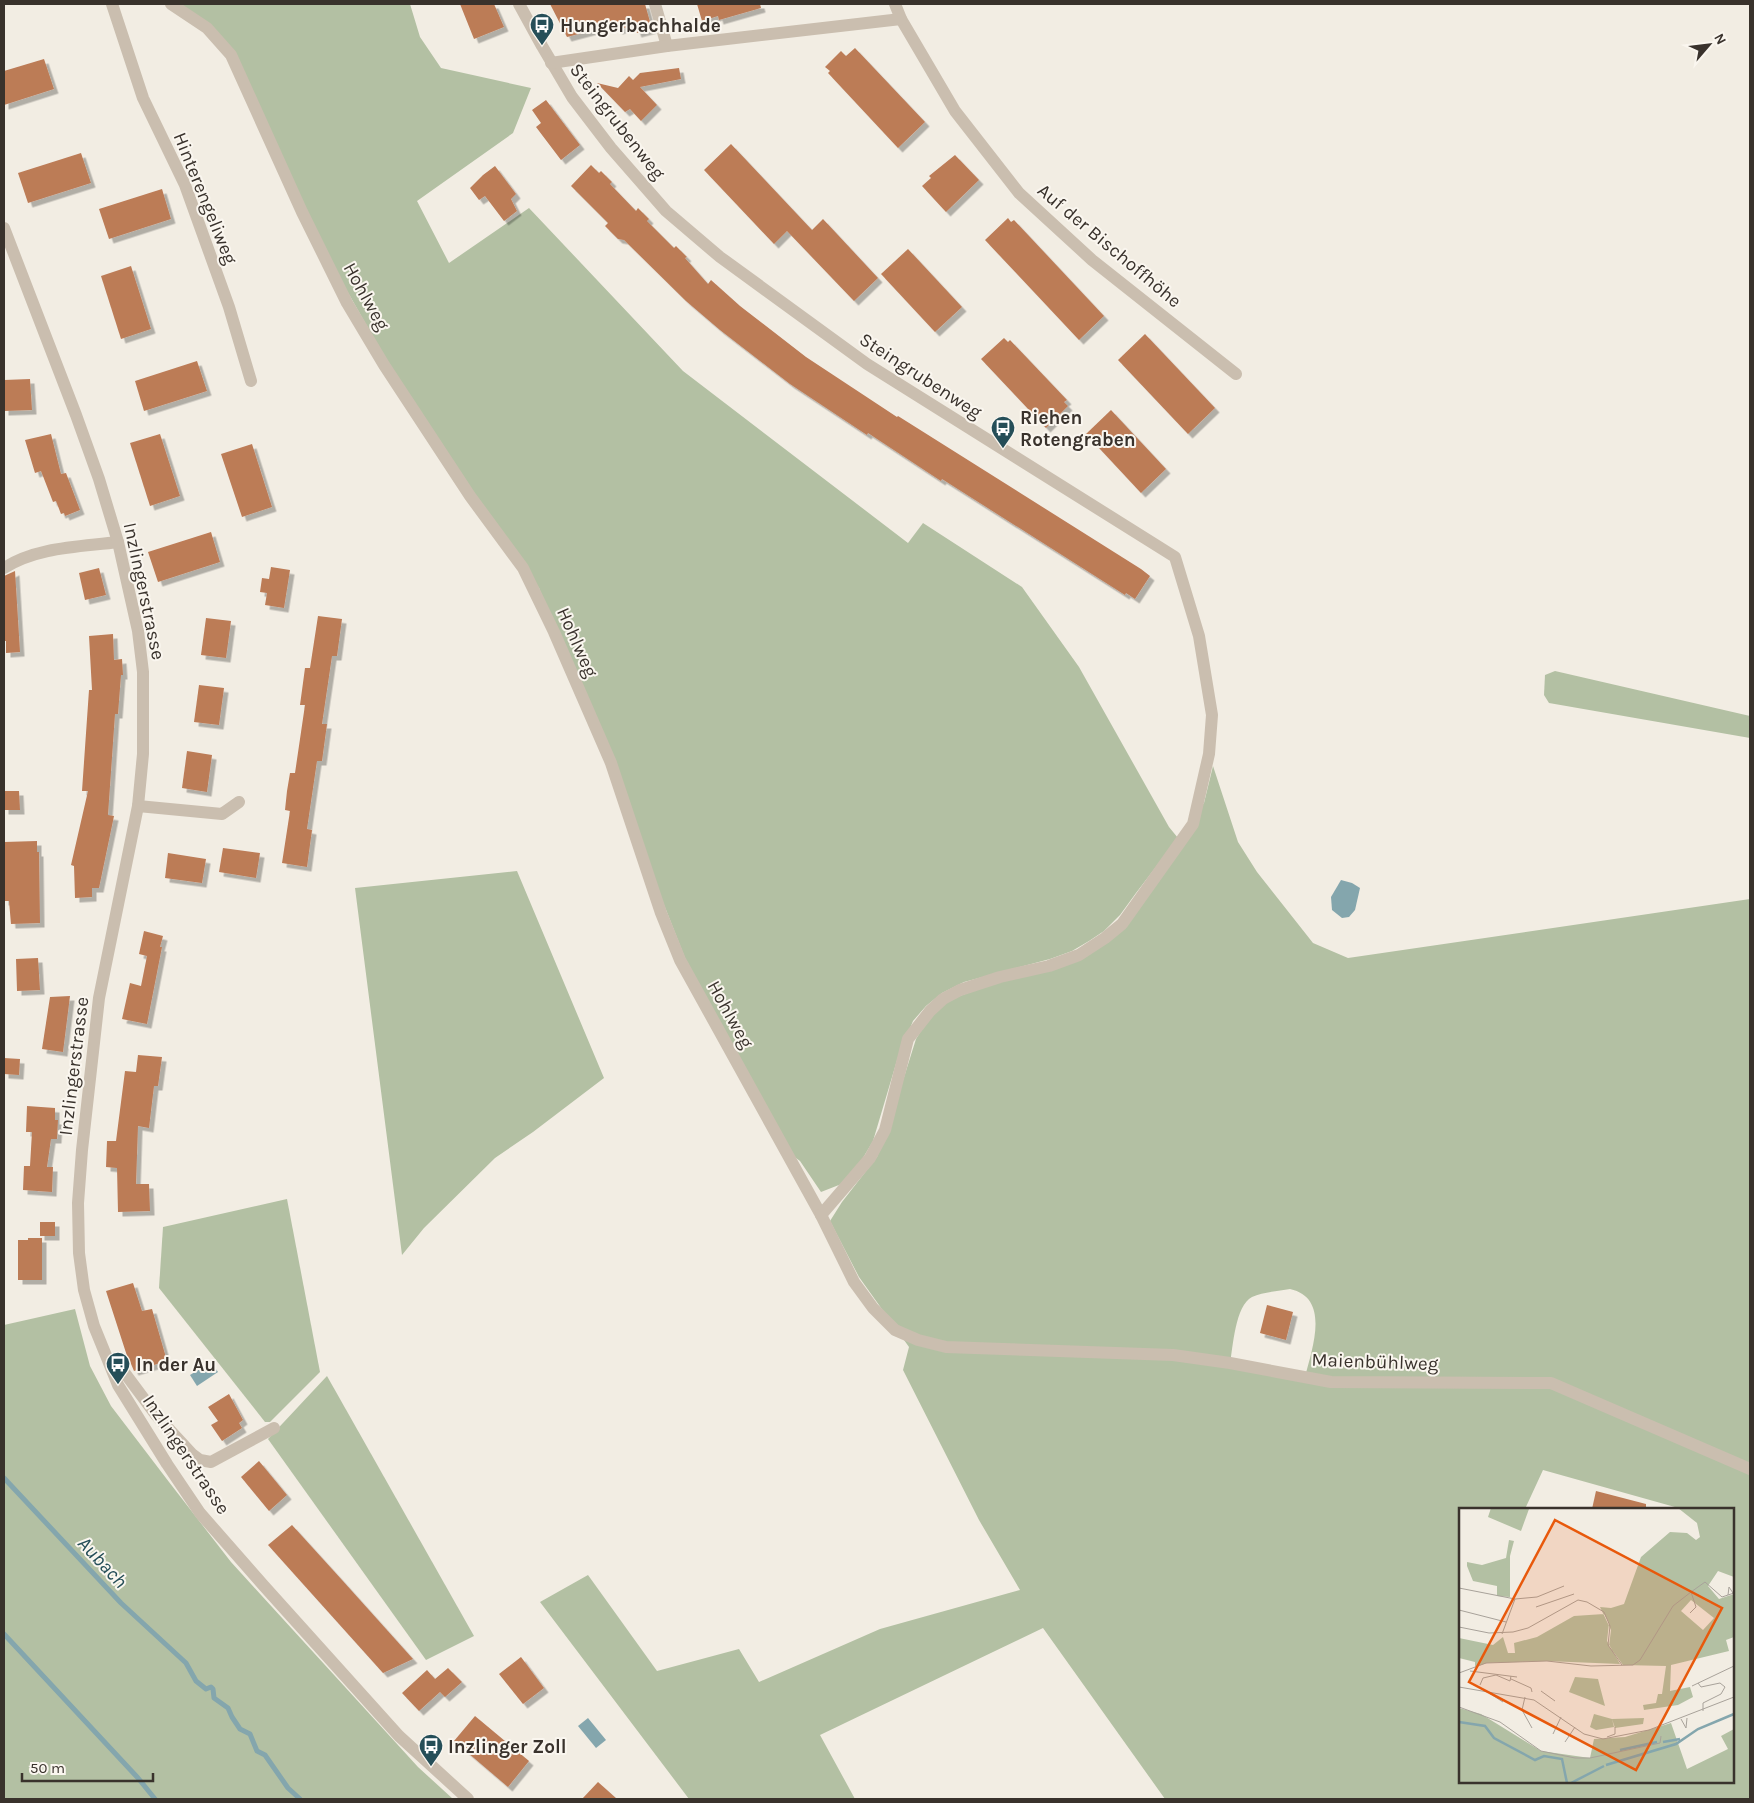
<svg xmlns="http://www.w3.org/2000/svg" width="1754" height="1803" viewBox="0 0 1754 1803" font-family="Karla,sans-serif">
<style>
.green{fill:#b3c0a3;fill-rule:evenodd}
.water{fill:#84a6ad}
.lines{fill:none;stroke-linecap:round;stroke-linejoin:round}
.stream{stroke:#84a6ad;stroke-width:5}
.building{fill:#bc7b57;filter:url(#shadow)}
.minor{stroke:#cabeaf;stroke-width:12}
.tertiary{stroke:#cabeaf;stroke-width:12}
.labels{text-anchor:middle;stroke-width:4;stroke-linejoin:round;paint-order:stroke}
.poi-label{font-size:19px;font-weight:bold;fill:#39322c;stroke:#faf6ef;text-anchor:start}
.street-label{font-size:19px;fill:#39322c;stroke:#faf6ef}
.water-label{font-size:20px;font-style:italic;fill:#254e58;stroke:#faf6ef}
.inset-river{fill:none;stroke:#84a6ad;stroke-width:2.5}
.inset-road{fill:none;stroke:#a8a29a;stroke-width:1}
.view{fill:#e8590c;fill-opacity:0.15;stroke:#e8590c;stroke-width:2.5}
.inset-edge{fill:none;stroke:#39322c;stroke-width:2.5}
</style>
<defs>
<filter id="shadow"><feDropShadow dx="4.5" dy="4.5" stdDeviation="0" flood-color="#0004"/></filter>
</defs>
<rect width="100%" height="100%" fill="#f2ede3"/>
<g class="green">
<path d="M 180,4 L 410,4 L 420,37 L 441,68 L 531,88 L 513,133 L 417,201 L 449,263 L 529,208 L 683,371 L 908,543 L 923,523 L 1022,587 L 1079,667 L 1169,827 L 1178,838 L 1136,893 L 1120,915 L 1104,931 L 1089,941 L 1072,951 L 1050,959 L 964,982 L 942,993 L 926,1006 L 913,1021 L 898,1057 L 873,1141 L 860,1163 L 844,1183 L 821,1192 L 800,1161 L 792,1155 L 685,958 L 539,588 L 425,429 L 320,243 L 238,62 Z"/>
<path d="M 1555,671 L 1750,716 L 1750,738 L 1549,703 L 1544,695 L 1545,675 Z"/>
<path d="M 1213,766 L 1238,842 L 1257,872 L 1313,943 L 1348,958 L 1750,899 L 1750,1799 L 1165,1799 L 1043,1628 L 820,1735 L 855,1799 L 689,1799 L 540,1602 L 588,1575 L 657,1671 L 739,1649 L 759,1682 L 880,1629 L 1020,1590 L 979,1520 L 903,1370 L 909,1347 L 859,1277 L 830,1221 L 842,1202 L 877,1157 L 894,1109 L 916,1039 L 930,1016 L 951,999 L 1098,948 L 1204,803 ZM 1290,1289 C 1331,1298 1312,1349 1305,1377 L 1230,1363 C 1233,1347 1235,1306 1252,1297 C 1263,1292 1278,1291 1290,1289 ZM 1543,1470 L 1682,1509 L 1733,1509 L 1733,1782 L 1460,1782 L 1460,1509 L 1525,1509 Z"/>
<path d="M 517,871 L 604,1078 L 533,1132 L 495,1158 L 424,1228 L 402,1255 L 355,888 Z"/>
<path d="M 287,1199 L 320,1372 L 270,1422 L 265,1422 L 159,1288 L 163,1227 Z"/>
<path d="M 75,1309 L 90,1366 L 111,1406 L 169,1482 L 231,1562 L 418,1767 L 453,1799 L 4,1799 L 4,1325 Z"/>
<path d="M 327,1376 L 474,1636 L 426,1660 L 268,1439 Z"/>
</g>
<g class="water">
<path d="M 1341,880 L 1352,883 L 1360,888 L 1355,910 L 1349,917 L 1342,918 L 1332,910 L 1331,897 Z"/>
<path d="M 211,1362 L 218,1372 L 197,1386 L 190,1375 Z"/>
<path d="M 588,1718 L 606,1740 L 596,1748 L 578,1726 Z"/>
</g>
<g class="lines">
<g class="stream">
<path d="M 4,1478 L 121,1603 L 186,1663 L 196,1681 L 206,1689 L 211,1687 L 213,1689 L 214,1698 L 228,1708 L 232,1717 L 240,1729 L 250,1734 L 257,1751 L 265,1755 L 288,1788 L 300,1799"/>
<path d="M 4,1634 L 138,1778 L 155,1799"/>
</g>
</g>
<g class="building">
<path d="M 460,4 L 494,4 L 504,27 L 474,39 Z"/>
<path d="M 550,4 L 645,4 L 652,29 L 637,33 L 634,25 L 618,30 L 616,24 L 567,37 Z"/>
<path d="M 697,4 L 760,4 L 761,8 L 719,20 L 718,16 L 702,21 Z"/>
<path d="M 855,48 L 925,122 L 898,148 L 828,73 L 830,71 L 825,67 L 841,51 L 846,56 Z"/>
<path d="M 44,59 L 54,89 L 4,105 L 4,71 Z"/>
<path d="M 679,68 L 681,79 L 640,87 L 657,105 L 641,121 L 630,109 L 625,112 L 597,83 L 618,88 L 629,76 L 633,80 L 640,73 Z"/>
<path d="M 546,100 L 580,145 L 561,160 L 536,127 L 541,123 L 532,110 Z"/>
<path d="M 731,144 L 812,230 L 823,219 L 878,278 L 854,301 L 787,231 L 774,244 L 704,170 Z"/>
<path d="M 81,153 L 91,183 L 28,203 L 18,173 Z"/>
<path d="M 955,155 L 979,180 L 946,212 L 922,186 L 931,178 L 929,176 Z"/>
<path d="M 591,165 L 599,173 L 601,171 L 612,182 L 610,184 L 636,211 L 638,208 L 649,219 L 647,221 L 674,248 L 676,246 L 687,257 L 685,258 L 708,284 L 711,280 L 740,306 L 806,357 L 897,417 L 898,416 L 1141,569 L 1150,576 L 1135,599 L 1126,593 L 1125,595 L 942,479 L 941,481 L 868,433 L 867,435 L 790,384 L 720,330 L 686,301 L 624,240 L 618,239 L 605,226 L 608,223 L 571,186 Z"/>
<path d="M 495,166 L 516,194 L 511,199 L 517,211 L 504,221 L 485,196 L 479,200 L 470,188 L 483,175 Z"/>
<path d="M 162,189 L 171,219 L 109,239 L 99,209 Z"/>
<path d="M 1008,218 L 1011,222 L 1014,220 L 1104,316 L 1079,340 L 985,240 Z"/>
<path d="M 908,249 L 962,307 L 935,332 L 881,274 Z"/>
<path d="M 131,266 L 151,329 L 121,339 L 101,276 Z"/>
<path d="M 1145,334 L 1215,408 L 1188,434 L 1118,360 Z"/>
<path d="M 1004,338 L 1008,342 L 1010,340 L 1067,400 L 1064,402 L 1068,406 L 1046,428 L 981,359 Z"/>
<path d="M 197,361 L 207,391 L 144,411 L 135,381 Z"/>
<path d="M 30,379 L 32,410 L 4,411 L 4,380 Z"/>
<path d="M 1111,410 L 1166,469 L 1141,493 L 1086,434 Z"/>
<path d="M 51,434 L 61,474 L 66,473 L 80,510 L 65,516 L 64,513 L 61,514 L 56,501 L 53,502 L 41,471 L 35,473 L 25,440 Z"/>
<path d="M 160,434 L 180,496 L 150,506 L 130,443 Z"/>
<path d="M 252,444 L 272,507 L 242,517 L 221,454 Z"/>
<path d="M 211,532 L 220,562 L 158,582 L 148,552 Z"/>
<path d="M 271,567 L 290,570 L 284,608 L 265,605 L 267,593 L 260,592 L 262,578 L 269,579 Z"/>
<path d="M 99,568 L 106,595 L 85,600 L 79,573 Z"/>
<path d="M 15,571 L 20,652 L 6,653 L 6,641 L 4,641 L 4,576 Z"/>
<path d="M 318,616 L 342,619 L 337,656 L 332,656 L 322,724 L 327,724 L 322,761 L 317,761 L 307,829 L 312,830 L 307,867 L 282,863 L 290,811 L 285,810 L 287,791 L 290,773 L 295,773 L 305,705 L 300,705 L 305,668 L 310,668 Z"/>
<path d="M 206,618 L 231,621 L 226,658 L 201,655 Z"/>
<path d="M 113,634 L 114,660 L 122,659 L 123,675 L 121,675 L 118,714 L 115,714 L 108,815 L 114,816 L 99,888 L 92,888 L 92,897 L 75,898 L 74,866 L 71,865 L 88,791 L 82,791 L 89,690 L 92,690 L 89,636 Z"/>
<path d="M 199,685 L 224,688 L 219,725 L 194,722 Z"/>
<path d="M 187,751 L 212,755 L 207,792 L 182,788 Z"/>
<path d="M 4,791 L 19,791 L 20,810 L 4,810 Z"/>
<path d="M 37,841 L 37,852 L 39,852 L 40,923 L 11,924 L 9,901 L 4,901 L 4,842 Z"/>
<path d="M 223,848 L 260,853 L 256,878 L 219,872 Z"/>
<path d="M 168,853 L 206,859 L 202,883 L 165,878 Z"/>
<path d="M 144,931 L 163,936 L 160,947 L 162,947 L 147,1024 L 122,1019 L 130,983 L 141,986 L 147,956 L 139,954 Z"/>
<path d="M 38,958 L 40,990 L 17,991 L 16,959 Z"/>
<path d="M 70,996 L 63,1052 L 42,1049 L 50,997 Z"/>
<path d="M 138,1055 L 162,1057 L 158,1086 L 154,1086 L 149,1128 L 138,1126 L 136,1184 L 149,1184 L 150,1211 L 118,1212 L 117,1168 L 106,1167 L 107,1141 L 116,1141 L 125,1071 L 136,1072 Z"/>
<path d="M 4,1058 L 20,1059 L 19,1075 L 4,1074 Z"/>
<path d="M 27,1106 L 55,1108 L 55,1120 L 58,1120 L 57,1139 L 51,1139 L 47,1167 L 53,1167 L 52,1192 L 23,1190 L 24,1166 L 30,1166 L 32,1132 L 26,1132 Z"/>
<rect x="40" y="1222" width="15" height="14"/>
<path d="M 28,1238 L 42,1238 L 42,1280 L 18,1280 L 18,1240 L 28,1240 Z"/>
<path d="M 133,1283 L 142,1311 L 152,1309 L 167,1361 L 134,1371 L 129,1359 L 128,1359 L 106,1291 Z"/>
<path d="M 1267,1305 L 1293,1312 L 1286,1340 L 1260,1333 Z"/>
<path d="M 229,1394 L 243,1420 L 239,1423 L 242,1428 L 222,1441 L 211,1425 L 218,1421 L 208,1407 Z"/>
<path d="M 259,1461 L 287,1495 L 269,1511 L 241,1477 Z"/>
<path d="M 1596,1491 L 1646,1504 L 1646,1509 L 1592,1509 Z"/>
<path d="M 292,1525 L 342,1580 L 413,1659 L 383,1673 L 303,1584 L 268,1545 Z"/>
<path d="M 521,1657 L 544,1688 L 523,1704 L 499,1674 Z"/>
<path d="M 448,1668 L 462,1682 L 445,1697 L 440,1692 L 419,1711 L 402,1693 L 427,1670 L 435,1679 Z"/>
<path d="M 475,1716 L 529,1761 L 508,1787 L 454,1741 Z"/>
<path d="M 598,1782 L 617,1799 L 582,1799 Z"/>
</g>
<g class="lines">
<g class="minor">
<path d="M 112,4 L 143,98 L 185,185 L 229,307 L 251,381"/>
<path d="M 171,4 L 207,28 L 231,55 L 302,212 L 347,303 L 384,365 L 470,496 L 523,568 L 554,632 L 611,763 L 661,913 L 680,960 L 821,1215 L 854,1282 L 873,1308 L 895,1330 L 918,1340 L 946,1347 L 1173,1355 L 1230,1363 L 1331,1382 L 1551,1383 L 1750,1469"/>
<path d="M 519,4 L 542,46 L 572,97 L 611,148 L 666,211 L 720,257 L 867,364 L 1175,557 L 1199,636 L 1212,715 L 1209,754 L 1193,824 L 1122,924 L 1105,938 L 1079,955 L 1049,966 L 1000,977 L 960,990 L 943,999 L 930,1011 L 908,1039 L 885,1130 L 870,1158 L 821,1215"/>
<path d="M 655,4 L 667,46"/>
<path d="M 895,4 L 901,19 L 955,111 L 1019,193 L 1092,260 L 1236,374"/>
<path d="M 551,63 L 667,46 L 901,19"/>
<path d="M 4,568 C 37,547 79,547 118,542"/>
<path d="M 138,806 L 222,814 L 239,802"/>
<path d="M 121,1372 L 124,1372 L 156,1415 L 192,1454 L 200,1460 L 211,1462 L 274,1428"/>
</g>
<path class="tertiary" d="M 4,228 L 76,415 L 99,479 L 118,542 L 138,631 L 143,672 L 143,754 L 138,806 L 99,998 L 82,1150 L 78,1203 L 79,1253 L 84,1290 L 94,1326 L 118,1385 L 167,1464 L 200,1513 L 264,1586 L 399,1736 L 468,1799"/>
</g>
<defs>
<symbol id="bus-pin" viewBox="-11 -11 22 30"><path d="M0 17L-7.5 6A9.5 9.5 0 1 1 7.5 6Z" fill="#254e58" stroke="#faf6ef"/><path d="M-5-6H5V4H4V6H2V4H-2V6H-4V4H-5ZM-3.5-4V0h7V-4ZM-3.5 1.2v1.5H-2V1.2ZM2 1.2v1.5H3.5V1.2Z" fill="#fff"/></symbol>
</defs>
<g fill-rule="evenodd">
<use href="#bus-pin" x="528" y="11" width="28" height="38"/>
<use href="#bus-pin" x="989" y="414" width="28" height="38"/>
<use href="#bus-pin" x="104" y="1350" width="28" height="38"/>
<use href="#bus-pin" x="417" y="1732" width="28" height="38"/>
</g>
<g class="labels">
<g class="poi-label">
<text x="560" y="32">Hungerbachhalde</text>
<text x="1020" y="424">Riehen<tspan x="1020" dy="22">Rotengraben</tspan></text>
<text x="136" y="1371">In der Au</text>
<text x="448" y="1753">Inzlinger Zoll</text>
</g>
<g class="street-label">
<text transform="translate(618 121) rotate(52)" y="7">Steingrubenweg</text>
<text transform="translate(206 198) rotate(68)" y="7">Hinterengeliweg</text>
<text transform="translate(1110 245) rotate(40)" y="7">Auf der Bischoffhöhe</text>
<text transform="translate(367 296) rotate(61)" y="7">Hohlweg</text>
<text transform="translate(921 375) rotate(33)" y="7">Steingrubenweg</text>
<text transform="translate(145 591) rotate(78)" y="7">Inzlingerstrasse</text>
<text transform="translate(578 642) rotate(66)" y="7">Hohlweg</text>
<text transform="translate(731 1014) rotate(61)" y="7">Hohlweg</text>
<text transform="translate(73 1066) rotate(-83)" y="7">Inzlingerstrasse</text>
<text transform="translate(1375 1361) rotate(2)" y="7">Maienbühlweg</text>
<text transform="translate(187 1454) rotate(56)" y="7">Inzlingerstrasse</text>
</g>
<g class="water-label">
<text transform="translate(103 1562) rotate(47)" y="7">Aubach</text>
</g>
</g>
<g transform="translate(1459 1508)">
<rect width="275" height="275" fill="#f2ede3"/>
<path d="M 32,0 L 69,0 L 70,1 L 62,23 L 29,9 ZM 219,0 L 275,0 L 275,69 L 259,63 L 249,78 L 260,91 L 275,86 L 275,129 L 267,132 L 270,143 L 212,157 L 211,183 L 231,179 L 234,189 L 219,197 L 185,202 L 184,197 L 197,195 L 199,186 L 203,186 L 207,158 L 164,157 L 150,138 L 152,122 L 141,99 L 152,100 L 165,96 L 182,49 L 211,24 L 228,25 L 237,32 L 241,29 L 238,15 ZM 232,92 L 255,110 L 244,122 L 222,103 ZM 50,32 L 55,33 L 51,48 L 51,89 L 38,88 L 38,78 L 14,73 L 8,58 L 8,54 L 23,57 L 47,50 ZM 145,106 L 150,115 L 148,133 L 161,156 L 87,153 L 28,155 L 16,159 L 16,154 L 0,150 L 0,130 L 34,137 L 44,129 L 49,145 L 56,145 L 55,135 L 78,129 L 115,108 ZM 116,169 L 139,171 L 146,198 L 110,184 ZM 0,200 L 22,206 L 82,243 L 131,250 L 135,231 L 166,229 L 212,215 L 228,261 L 269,241 L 262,228 L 275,221 L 275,275 L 0,275 ZM 135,206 L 153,211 L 155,219 L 137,222 L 131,219 ZM 185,210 L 184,216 L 156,220 L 153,211 Z" fill="#b3c0a3" fill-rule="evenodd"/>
<path class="inset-river" d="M 0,214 L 26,218 L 35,230 L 76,252 L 85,248 L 103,251 L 108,275M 204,234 L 221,231M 161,242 L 198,234M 147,257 L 217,236 L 239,221 L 275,206M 112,275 L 145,258"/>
<path class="inset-road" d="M 0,80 L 56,91 L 78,89 L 105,78M 269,87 L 270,79 L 274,85M 77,99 L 115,86M 0,102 L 47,114M 231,105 L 237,99 L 232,84M 0,119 L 30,125 L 54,124 L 69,120 L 119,92 L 128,94 L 145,104 L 151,118 L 149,137 L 163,157M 43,126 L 56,91M 11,163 L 58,169M 0,165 L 27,155 L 88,153 L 132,158 L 174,157 L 181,152 L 214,98 L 232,84 L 246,74 L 263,89 L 275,85M 52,171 L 72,180 L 73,184M 239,175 L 242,179 L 261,175 L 266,179 L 262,186 L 244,195 L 244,203M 21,177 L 24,170 L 37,167 L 51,173 L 52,168M 233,178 L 275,158M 0,179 L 75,192 L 125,226 L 144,231 L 190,222 L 275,189M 82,183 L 96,193M 30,185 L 44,194M 66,189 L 63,202 L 73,220M 0,199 L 41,214 L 82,243 L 116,250 L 131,250 L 201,235 L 202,228M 222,211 L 227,220 L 228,210M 94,226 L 102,209M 148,229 L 156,226 L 156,219M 106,234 L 116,219"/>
<path class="view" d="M 96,12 L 263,100 L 177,262 L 10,174 Z"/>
<rect width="275" height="275" class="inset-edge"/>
</g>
<rect width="1754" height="1803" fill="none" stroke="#39322c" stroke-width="10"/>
<g transform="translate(1709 45) rotate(62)" stroke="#faf6ef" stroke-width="4" paint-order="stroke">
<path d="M0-4L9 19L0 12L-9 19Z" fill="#39322c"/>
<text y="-8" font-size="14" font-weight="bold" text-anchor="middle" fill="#39322c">N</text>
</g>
<path d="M22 1773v8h131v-8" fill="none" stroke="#39322c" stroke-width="2.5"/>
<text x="30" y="1773" font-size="15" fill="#39322c" stroke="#faf6ef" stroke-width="4" paint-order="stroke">50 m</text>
</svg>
